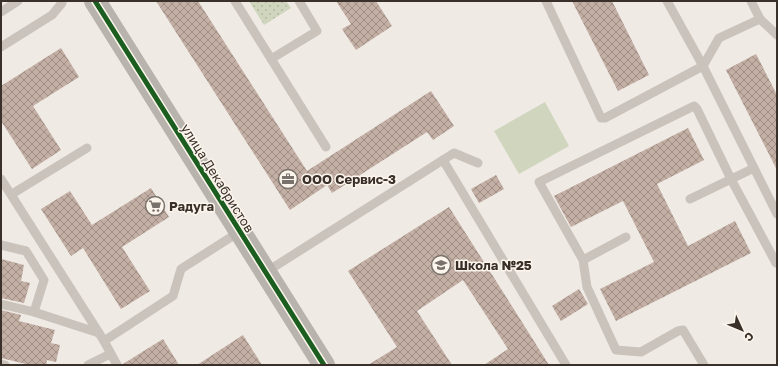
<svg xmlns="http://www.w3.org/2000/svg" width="778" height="366" viewBox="0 0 778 366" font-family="'Golos Text',sans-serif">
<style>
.grass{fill:#cfd6bd}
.park{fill:url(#park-dots)}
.building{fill:url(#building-cross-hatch)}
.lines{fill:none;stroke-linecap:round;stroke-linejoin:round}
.lane{stroke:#c9c3bc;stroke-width:9}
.secondary{stroke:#b9b3ad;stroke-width:22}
.cycleway-casing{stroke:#fbf5ec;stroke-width:8}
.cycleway{stroke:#1b5e20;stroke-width:5}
.labels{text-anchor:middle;stroke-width:3;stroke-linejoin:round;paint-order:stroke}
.street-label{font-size:13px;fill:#3a302a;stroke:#fbf5ec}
.poi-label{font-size:13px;font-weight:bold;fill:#3a302a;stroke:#fbf5ec;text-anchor:start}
</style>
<defs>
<pattern id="park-dots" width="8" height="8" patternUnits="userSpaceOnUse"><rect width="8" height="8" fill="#cfd6bd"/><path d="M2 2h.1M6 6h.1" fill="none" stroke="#b2b8a3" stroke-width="1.8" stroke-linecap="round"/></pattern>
<pattern id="building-cross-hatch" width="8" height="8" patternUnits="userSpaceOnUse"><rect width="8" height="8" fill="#c4afa5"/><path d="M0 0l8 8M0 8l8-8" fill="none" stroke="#a08f87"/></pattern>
</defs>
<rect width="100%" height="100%" fill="#efeae4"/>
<path class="grass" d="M 545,102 L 569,146 L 519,174 L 494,131 Z"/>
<path class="park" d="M 249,1 L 286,1 L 291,8 L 264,25 Z"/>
<g class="building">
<path d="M 156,1 L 198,1 L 307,171 L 431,91 L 454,126 L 433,140 L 427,132 L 332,193 L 327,185 L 290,210 Z"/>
<path d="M 336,1 L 376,1 L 392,26 L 356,50 L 342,29 L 351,24 Z"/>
<path d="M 572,1 L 612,1 L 649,75 L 618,91 Z"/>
<path d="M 61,48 L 79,77 L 33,106 L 61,150 L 32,169 L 1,121 L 1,86 Z"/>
<path d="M 756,54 L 777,95 L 777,170 L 726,70 Z"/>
<path d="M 688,128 L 704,160 L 657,184 L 688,246 L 735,221 L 751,253 L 616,321 L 600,289 L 654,262 L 623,201 L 571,227 L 554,196 Z"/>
<path d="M 496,175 L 504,189 L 479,203 L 471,189 Z"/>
<path d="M 151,188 L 169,217 L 122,247 L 150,291 L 121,309 L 83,248 L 71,256 L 41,209 L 70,191 L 92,225 Z"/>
<path d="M 449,207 L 510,303 L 549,365 L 484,365 L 508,349 L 463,280 L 417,311 L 452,365 L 368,365 L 397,347 L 348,271 Z"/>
<path d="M 1,259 L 24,265 L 21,281 L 30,283 L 24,303 L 1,298 Z"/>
<path d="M 579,289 L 588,304 L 561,321 L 552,306 Z"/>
<path d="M 1,310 L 21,315 L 19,321 L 55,330 L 51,343 L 60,345 L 56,362 L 47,360 L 46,365 L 30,365 L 1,358 Z"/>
<path d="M 243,335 L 262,365 L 197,365 Z"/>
<path d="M 163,339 L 179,365 L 123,365 L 123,364 Z"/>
</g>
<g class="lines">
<g class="lane">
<path d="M 235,1 L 326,147"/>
<path d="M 546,1 L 601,118 L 605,118 L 703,66 L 719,38 L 760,19"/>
<path d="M 667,1 L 703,66 L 777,214"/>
<path d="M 751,1 L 760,19 L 777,35"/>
<path d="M 1,12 L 18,1"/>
<path d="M 1,47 L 52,15 L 62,3 L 61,1"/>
<path d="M 271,59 L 317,31 L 299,1"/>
<path d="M 443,160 L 566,365"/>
<path d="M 1,179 L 104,341 L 117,365"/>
<path d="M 12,194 L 87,148"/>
<path d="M 690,199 L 754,168"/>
<path d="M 1,245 L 26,251 L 44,280 L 34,312"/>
<path d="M 583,260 L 626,237"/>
<path d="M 266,272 L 454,153 L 478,163"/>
<path d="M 1,304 L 34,312 L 99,333"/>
<path d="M 104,341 L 173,296 L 181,269 L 239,232"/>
<path d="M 1,364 L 5,365"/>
<path d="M 88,365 L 110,354"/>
<path d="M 704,365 L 683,330 L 678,331 L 641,352 L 616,350 L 587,287 L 583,260 L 539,182 L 694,106 L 697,109 L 731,179 L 776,263"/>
</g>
<path class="secondary" d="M 95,1 L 324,365"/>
<defs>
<path id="cycleway" d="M 95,1 L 324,365"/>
</defs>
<use href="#cycleway" class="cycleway-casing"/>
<use href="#cycleway" class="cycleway"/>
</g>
<defs>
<symbol id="office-ring" viewBox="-11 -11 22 22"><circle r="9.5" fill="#fbf5ec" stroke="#79716b" stroke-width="1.5"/><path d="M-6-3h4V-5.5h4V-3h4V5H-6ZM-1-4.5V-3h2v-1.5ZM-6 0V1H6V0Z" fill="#79716b"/></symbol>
<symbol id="supermarket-ring" viewBox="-11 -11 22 22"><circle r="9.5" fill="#fbf5ec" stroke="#79716b" stroke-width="1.5"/><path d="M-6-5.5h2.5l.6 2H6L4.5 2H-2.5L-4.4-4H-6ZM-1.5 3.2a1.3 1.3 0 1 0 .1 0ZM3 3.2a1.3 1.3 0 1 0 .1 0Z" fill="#79716b"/></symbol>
<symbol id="school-ring" viewBox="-11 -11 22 22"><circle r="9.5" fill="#fbf5ec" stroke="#79716b" stroke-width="1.5"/><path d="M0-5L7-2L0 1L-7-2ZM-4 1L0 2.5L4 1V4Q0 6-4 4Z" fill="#79716b"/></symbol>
</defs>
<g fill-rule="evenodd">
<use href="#office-ring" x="277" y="168" width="22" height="22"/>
<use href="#supermarket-ring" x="144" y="195" width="22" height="22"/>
<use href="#school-ring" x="430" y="254" width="22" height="22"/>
</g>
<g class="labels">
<g class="street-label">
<text transform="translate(218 178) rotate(58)" y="5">улица Декабристов</text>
</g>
<g class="poi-label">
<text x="302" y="184">ООО Сервис-3</text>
<text x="169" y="211">Радуга</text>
<text x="455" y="270">Школа №25</text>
</g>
</g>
<rect width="778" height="366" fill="none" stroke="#3a302a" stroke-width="4"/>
<g transform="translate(742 330) rotate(134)" stroke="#fbf5ec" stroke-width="3" paint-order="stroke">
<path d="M0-3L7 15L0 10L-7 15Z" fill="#3a302a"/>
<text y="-6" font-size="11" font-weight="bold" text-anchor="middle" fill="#3a302a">С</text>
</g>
</svg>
